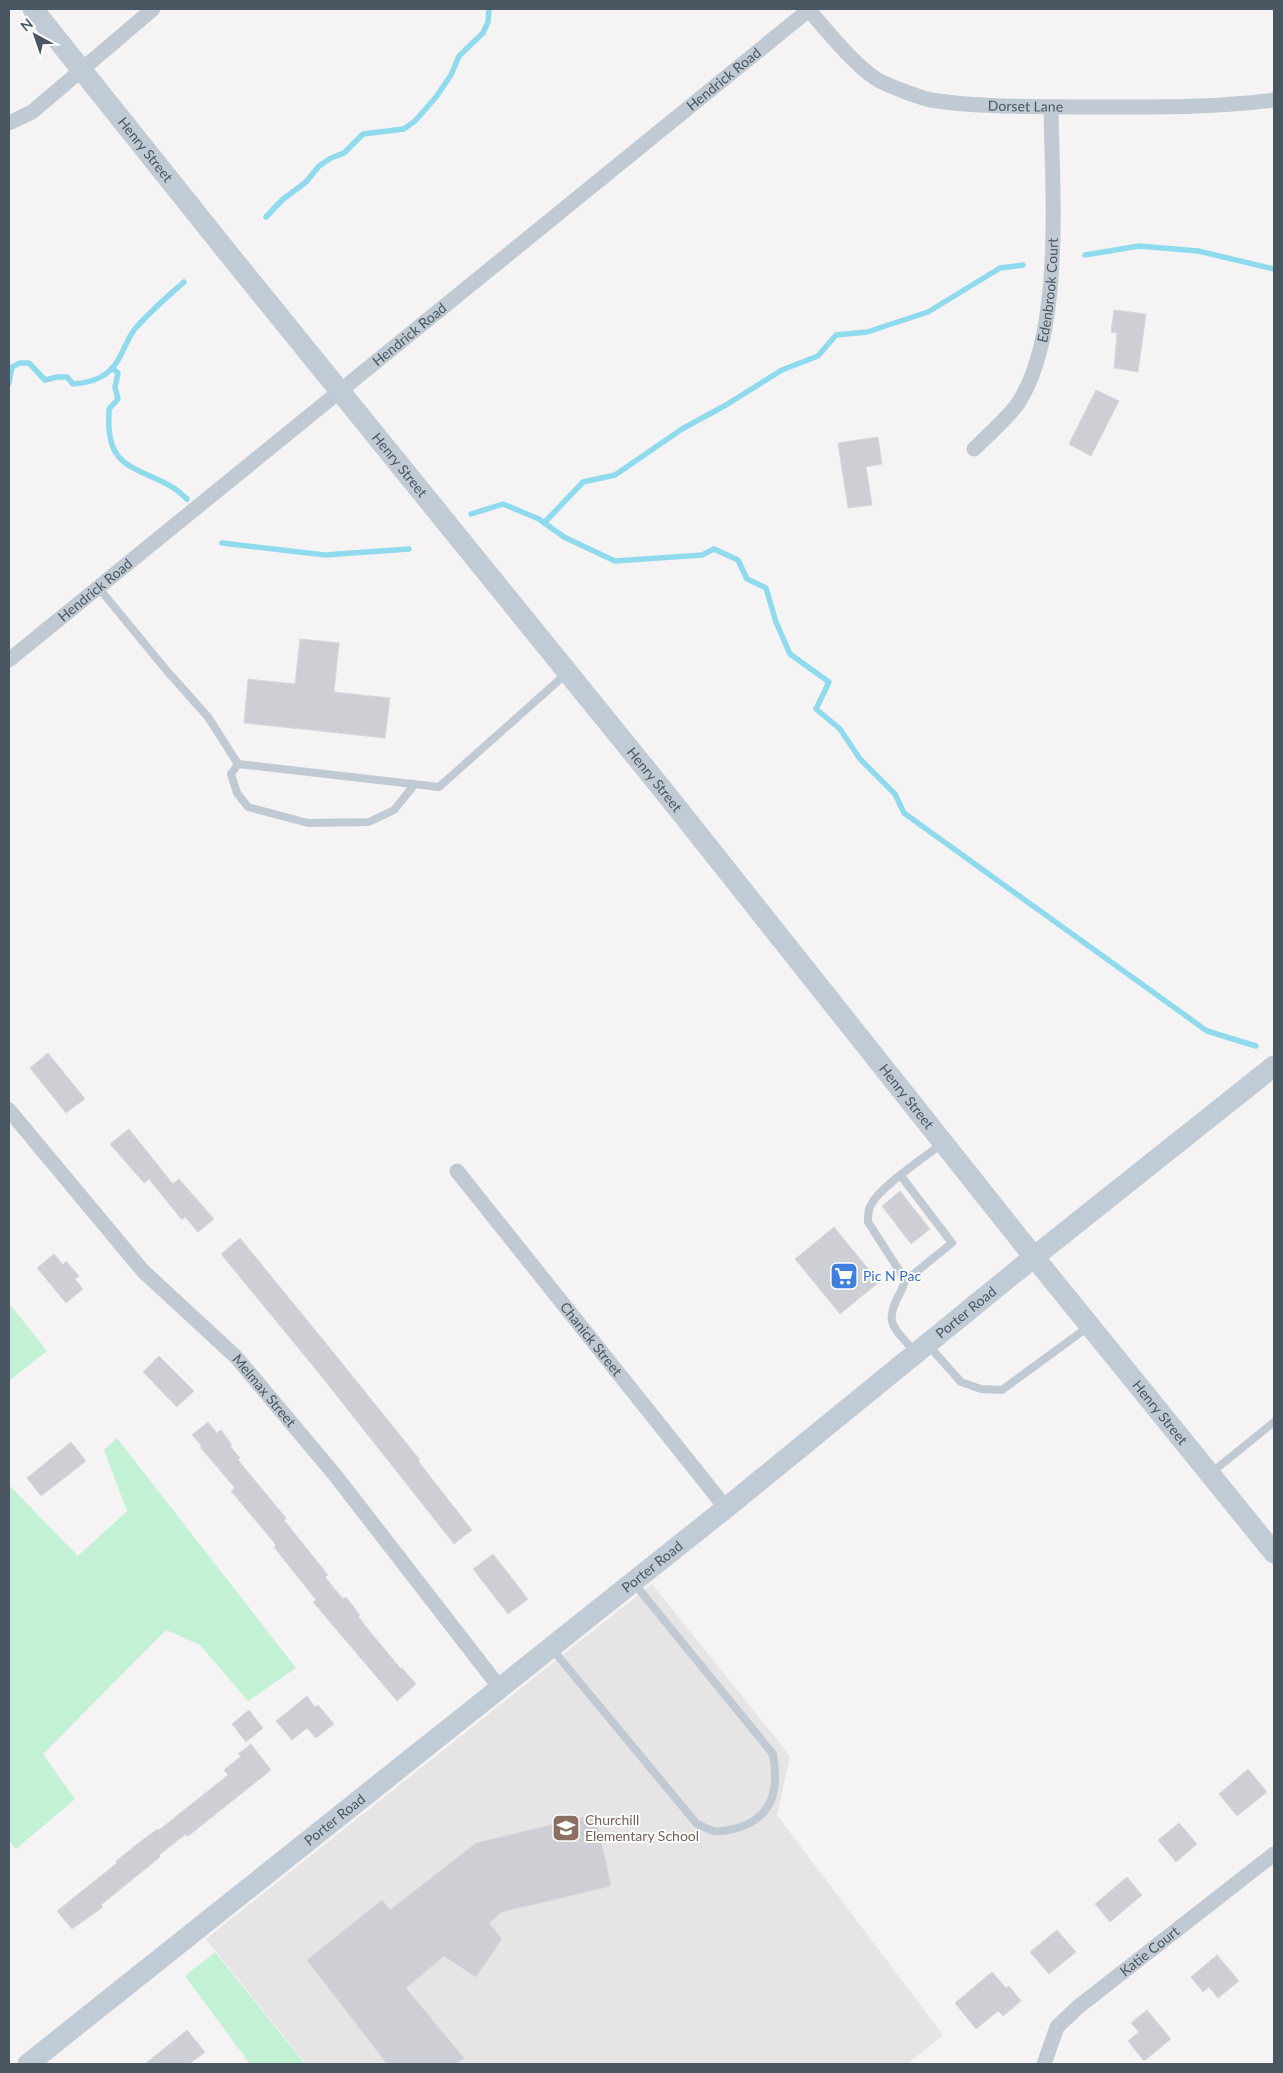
<svg xmlns="http://www.w3.org/2000/svg" width="1283" height="2073" viewBox="0 0 1283 2073" font-family="Lato,sans-serif">
<style>
.education{fill:#e6e4e5}
.green{fill:#c3f1d5}
.lines{fill:none;stroke-linecap:round;stroke-linejoin:round}
.stream{stroke:#90daee;stroke-width:5.5}
.building{fill:#cdcfd5;stroke:#d7d9de}
.lane{stroke:#c1cad2;stroke-width:8}
.street{stroke:#c1cad2;stroke-width:15}
.secondary{stroke:#c1cbd6;stroke-width:21}
.labels{text-anchor:middle;stroke-width:4;stroke-linejoin:round;paint-order:stroke}
.street-label{font-size:14px;fill:#4a5661;stroke:#fff}
.shop-label{font-size:14px;fill:#366cbe;stroke:#fff;text-anchor:start}
.education-label{font-size:14px;fill:#785e54;stroke:#fff;text-anchor:start}
</style>
<rect width="100%" height="100%" fill="#f5f3f3"/>
<path class="education" d="M 652,1584 L 790,1756 L 777,1815 L 943,2035 L 907,2064 L 306,2064 L 206,1939 Z"/>
<g class="green">
<path d="M 9,1303 L 47,1351 L 9,1381 Z"/>
<path d="M 117,1438 L 296,1668 L 248,1701 L 200,1645 L 166,1630 L 43,1754 L 75,1799 L 16,1849 L 9,1841 L 9,1485 L 78,1556 L 127,1511 L 104,1450 Z"/>
<path d="M 215,1952 L 305,2064 L 250,2064 L 185,1976 Z"/>
</g>
<g class="lines">
<g class="stream">
<path d="M 266,217 L 282,200 L 306,182 L 319,166 L 331,158 L 344,153 L 363,134 L 404,129 L 415,121 L 436,97 L 451,75 L 459,56 L 483,33 L 488,22 L 489,9"/>
<path d="M 1085,255 L 1139,246 L 1198,251 L 1274,269"/>
<path d="M 112,368 L 118,373 L 115,387 L 118,399 L 109,409 C 109,418 108,428 110,436 C 114,470 149,472 172,487 C 178,490 182,495 187,499"/>
<path d="M 9,383 L 12,367 L 20,363 L 29,363 L 45,380 L 57,377 L 67,377 L 73,384 C 91,383 108,378 118,360 C 124,350 127,340 134,330 C 149,312 167,297 184,282"/>
<path d="M 471,514 L 503,504 L 539,519 L 564,537 L 615,561 L 702,555 L 714,549 L 738,560 L 747,579 L 766,588 L 776,622 L 790,654 L 829,682 L 816,709 L 840,729 L 860,759 L 895,794 L 904,813 L 1207,1031 L 1256,1046"/>
<path d="M 544,523 L 583,482 L 615,475 L 682,429 L 726,405 L 782,370 L 818,356 L 836,335 L 867,332 L 928,312 L 1000,268 L 1023,265"/>
<path d="M 222,543 L 325,555 L 409,549"/>
</g>
</g>
<g class="building">
<path d="M 1114,310 L 1146,314 L 1138,372 L 1114,368 L 1117,333 L 1111,332 Z"/>
<path d="M 1096,390 L 1119,401 L 1091,456 L 1069,444 Z"/>
<path d="M 878,437 L 882,464 L 866,467 L 872,505 L 848,508 L 838,443 Z"/>
<path d="M 300,639 L 339,643 L 334,692 L 390,698 L 385,738 L 244,723 L 248,679 L 295,684 Z"/>
<path d="M 48,1053 L 85,1099 L 66,1113 L 30,1068 Z"/>
<path d="M 129,1129 L 173,1184 L 179,1179 L 214,1219 L 198,1232 L 185,1217 L 182,1220 L 149,1179 L 144,1183 L 110,1144 Z"/>
<path d="M 900,1191 L 930,1229 L 911,1244 L 882,1206 Z"/>
<path d="M 834,1227 L 879,1282 L 840,1314 L 795,1259 Z"/>
<path d="M 240,1238 L 337,1357 L 420,1460 L 418,1461 L 472,1530 L 454,1544 L 318,1372 L 221,1254 Z"/>
<path d="M 54,1254 L 63,1265 L 66,1261 L 79,1276 L 75,1279 L 83,1289 L 66,1303 L 37,1268 Z"/>
<path d="M 159,1356 L 194,1391 L 177,1407 L 143,1372 Z"/>
<path d="M 208,1422 L 217,1433 L 221,1430 L 232,1445 L 230,1446 L 240,1458 L 238,1460 L 286,1518 L 284,1520 L 328,1575 L 325,1577 L 343,1599 L 346,1597 L 360,1615 L 358,1616 L 367,1628 L 401,1669 L 402,1668 L 416,1684 L 397,1701 L 313,1602 L 316,1600 L 274,1547 L 276,1545 L 231,1491 L 235,1488 L 200,1447 L 202,1446 L 192,1435 Z"/>
<path d="M 71,1442 L 86,1461 L 41,1496 L 27,1478 Z"/>
<path d="M 493,1554 L 528,1599 L 508,1614 L 473,1569 Z"/>
<path d="M 307,1696 L 315,1707 L 318,1705 L 334,1724 L 316,1738 L 307,1728 L 292,1740 L 276,1721 Z"/>
<path d="M 249,1710 L 263,1728 L 246,1742 L 232,1724 Z"/>
<path d="M 251,1744 L 271,1770 L 187,1837 L 186,1834 L 159,1855 L 160,1857 L 101,1905 L 103,1907 L 72,1929 L 57,1911 L 117,1863 L 116,1861 L 145,1838 L 158,1829 L 159,1830 L 228,1775 L 224,1770 L 241,1756 L 238,1754 Z"/>
<path d="M 1248,1769 L 1267,1792 L 1237,1816 L 1219,1794 Z"/>
<path d="M 595,1814 L 611,1886 L 502,1912 L 489,1923 L 502,1939 L 476,1977 L 444,1956 L 406,1988 L 464,2058 L 456,2064 L 387,2064 L 307,1960 L 382,1900 L 390,1910 L 476,1843 Z"/>
<path d="M 1179,1823 L 1197,1844 L 1176,1862 L 1158,1840 Z"/>
<path d="M 1127,1877 L 1142,1895 L 1110,1922 L 1095,1904 Z"/>
<path d="M 1057,1930 L 1076,1952 L 1049,1974 L 1030,1952 Z"/>
<path d="M 1217,1955 L 1239,1981 L 1218,1998 L 1209,1987 L 1203,1992 L 1191,1977 Z"/>
<path d="M 992,1972 L 1006,1988 L 1009,1986 L 1021,2001 L 1003,2016 L 998,2011 L 976,2029 L 955,2003 Z"/>
<path d="M 1147,2010 L 1171,2039 L 1144,2061 L 1128,2041 L 1139,2032 L 1131,2023 Z"/>
<path d="M 187,2030 L 205,2052 L 189,2064 L 145,2064 Z"/>
</g>
<g class="lines">
<g class="lane">
<path d="M 98,587 L 167,671 L 208,717 L 238,764 L 439,787 L 567,673"/>
<path d="M 238,764 L 231,774 L 237,793 L 248,807 L 308,823 L 369,822 L 394,810 L 415,784"/>
<path d="M 901,1176 L 952,1243 L 905,1281"/>
<path d="M 928,1345 L 961,1382 L 981,1389 L 1002,1390 L 1088,1327"/>
<path d="M 914,1351 C 894,1327 883,1324 900,1293 C 903,1287 905,1284 904,1278 L 868,1222 C 868,1215 868,1209 872,1203 C 882,1186 924,1157 942,1144"/>
<path d="M 1211,1473 L 1274,1422"/>
<path d="M 552,1649 L 697,1824 C 703,1826 709,1830 715,1831 C 724,1832 738,1828 746,1825 C 776,1811 778,1784 773,1754 L 633,1582"/>
</g>
<g class="street">
<path id="s1" d="M 809,10 C 827,31 854,65 878,80 C 887,85 920,98 931,100 C 982,108 1037,106 1089,107 C 1151,107 1213,108 1274,100"/>
<path d="M 9,123 L 32,112 L 153,9"/>
<path id="s2" d="M 974,449 C 987,436 1009,417 1019,402 C 1064,329 1052,191 1051,107"/>
<path id="s3" d="M 9,660 L 810,9"/>
<path id="s4" d="M 9,1110 L 143,1271 L 236,1357 L 335,1475 L 500,1688"/>
<path id="s5" d="M 457,1171 L 726,1508"/>
<path id="s6" d="M 1044,2064 L 1057,2027 L 1078,2007 L 1274,1854"/>
</g>
<g class="secondary">
<path id="s7" d="M 33,9 L 228,253 L 667,795 L 1034,1257 L 1274,1553"/>
<path id="s8" d="M 28,2064 L 726,1508 L 1034,1257 L 1274,1066"/>
</g>
</g>
<defs>
<symbol id="supermarket-square" viewBox="-11 -11 22 22"><rect x="-9" y="-9" width="18" height="18" rx="4" fill="#3f7fe0" stroke="#fff"/><path d="M-6-5.5h2.5l.6 2H6L4.5 2H-2.5L-4.4-4H-6ZM-1.5 3.2a1.3 1.3 0 1 0 .1 0ZM3 3.2a1.3 1.3 0 1 0 .1 0Z" fill="#fff"/></symbol>
<symbol id="school-square" viewBox="-11 -11 22 22"><rect x="-9" y="-9" width="18" height="18" rx="4" fill="#8d6e63" stroke="#fff"/><path d="M0-5L7-2L0 1L-7-2ZM-4 1L0 2.5L4 1V4Q0 6-4 4Z" fill="#fff"/></symbol>
</defs>
<g fill-rule="evenodd">
<use href="#supermarket-square" x="828" y="1260" width="32" height="32"/>
<use href="#school-square" x="550" y="1812" width="32" height="32"/>
</g>
<g class="labels">
<g class="street-label">
<text dy="5" stroke="none"><textPath href="#s3" startOffset="921">Hendrick Road</textPath></text>
<text dy="5" stroke="none"><textPath href="#s1" startOffset="250">Dorset Lane</textPath></text>
<text dy="5" stroke="none"><textPath href="#s7" startOffset="180">Henry Street</textPath></text>
<text dy="5" stroke="none"><textPath href="#s2" startOffset="182">Edenbrook Court</textPath></text>
<text dy="5" stroke="none"><textPath href="#s3" startOffset="516">Hendrick Road</textPath></text>
<text dy="5" stroke="none"><textPath href="#s7" startOffset="585">Henry Street</textPath></text>
<text dy="5" stroke="none"><textPath href="#s3" startOffset="111">Hendrick Road</textPath></text>
<text dy="5" stroke="none"><textPath href="#s7" startOffset="990">Henry Street</textPath></text>
<text dy="5" stroke="none"><textPath href="#s7" startOffset="1395">Henry Street</textPath></text>
<text dy="5" stroke="none"><textPath href="#s8" startOffset="1202">Porter Road</textPath></text>
<text dy="5" stroke="none"><textPath href="#s5" startOffset="215">Chanick Street</textPath></text>
<text dy="5" stroke="none"><textPath href="#s4" startOffset="380">Melmax Street</textPath></text>
<text dy="5" stroke="none"><textPath href="#s7" startOffset="1800">Henry Street</textPath></text>
<text dy="5" stroke="none"><textPath href="#s8" startOffset="798">Porter Road</textPath></text>
<text dy="5" stroke="none"><textPath href="#s8" startOffset="392">Porter Road</textPath></text>
<text dy="5" stroke="none"><textPath href="#s6" startOffset="159">Katie Court</textPath></text>
</g>
<g class="shop-label">
<text x="863" y="1281">Pic N Pac</text>
</g>
<g class="education-label">
<text x="585" y="1825">Churchill<tspan x="585" dy="16">Elementary School</tspan></text>
</g>
</g>
<rect width="1283" height="2073" fill="none" stroke="#4a5661" stroke-width="20"/>
<g transform="translate(35 35) rotate(320)" stroke="#ffffff" stroke-width="4" paint-order="stroke">
<path d="M0-4L9 19L0 12L-9 19Z" fill="#4a5661"/>
<text y="-8" font-size="14" font-weight="bold" text-anchor="middle" fill="#4a5661">N</text>
</g>
</svg>
